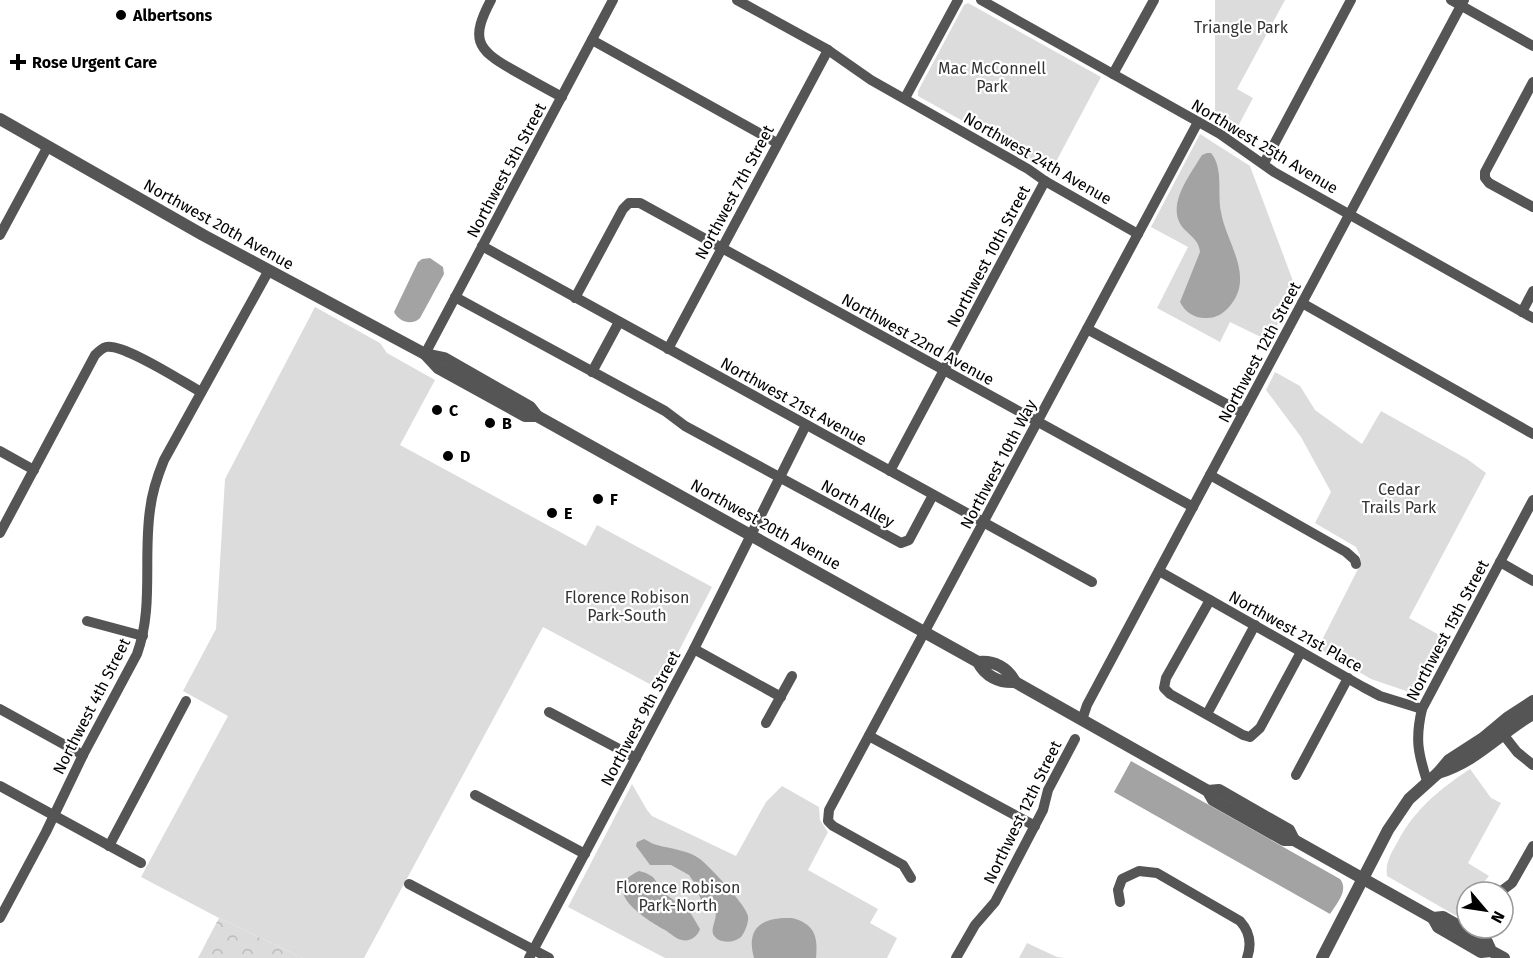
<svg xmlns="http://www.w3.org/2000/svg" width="1533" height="958" viewBox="0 0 1533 958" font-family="'Fira Sans',sans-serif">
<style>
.green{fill:#dcdcdc}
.forest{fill:url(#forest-crowns)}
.water{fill:#a3a3a3}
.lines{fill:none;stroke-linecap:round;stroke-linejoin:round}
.minor{stroke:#555;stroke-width:10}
.tertiary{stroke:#555;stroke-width:12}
.poi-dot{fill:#000;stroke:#fff;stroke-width:2}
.labels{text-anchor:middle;stroke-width:4.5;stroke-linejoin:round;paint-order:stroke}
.poi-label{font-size:16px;font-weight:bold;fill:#000;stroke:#fff;text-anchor:start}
.park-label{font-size:16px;fill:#333;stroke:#fff}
.street-label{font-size:16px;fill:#000;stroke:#fff}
</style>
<defs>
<pattern id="forest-crowns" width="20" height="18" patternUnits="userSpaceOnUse" patternTransform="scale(1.5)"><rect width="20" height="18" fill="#dcdcdc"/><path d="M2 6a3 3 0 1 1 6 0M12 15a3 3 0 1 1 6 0" fill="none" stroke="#bbb"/></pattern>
</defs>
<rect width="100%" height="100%" fill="#fff"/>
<g class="green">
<path d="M 1215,0 L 1285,0 L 1237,89 L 1253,98 L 1236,130 L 1215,118 Z"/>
<path d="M 968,3 L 1101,77 L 1050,173 L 1033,160 L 918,96 L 918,91 L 964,5 Z"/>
<path d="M 1200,134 L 1250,166 L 1296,289 L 1269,341 L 1230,322 L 1220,342 L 1157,308 L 1188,247 L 1151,227 Z"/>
<path d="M 315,307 L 380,343 L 387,353 L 435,380 L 400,445 L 586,546 L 597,525 L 712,587 L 659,689 L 543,627 L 364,958 L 303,958 L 219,918 L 141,877 L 228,716 L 183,691 L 216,629 L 225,479 Z"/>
<path d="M 1275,372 L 1300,386 L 1315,410 L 1362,444 L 1381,411 L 1467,459 L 1486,473 L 1409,618 L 1448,640 L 1420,692 L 1415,694 L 1371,679 L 1318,648 L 1360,565 L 1360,555 L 1356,547 L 1315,523 L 1331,492 L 1301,437 L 1266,390 Z"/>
<path d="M 1470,769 L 1491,798 L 1501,803 L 1468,863 L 1489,876 L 1483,883 L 1482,892 L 1467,892 L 1467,922 L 1387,876 C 1385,862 1391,854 1398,841 C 1415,809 1440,789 1470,769 Z"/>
<path d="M 632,784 L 647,810 L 652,816 L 736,856 L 766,802 L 782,786 L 819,807 L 820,820 L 828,832 L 808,870 L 878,909 L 870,923 L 897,938 L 887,958 L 665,958 L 568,907 Z"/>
<path d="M 1027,943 L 1057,957 L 1065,958 L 1019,958 Z"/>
</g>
<path class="forest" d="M 219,918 L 303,958 L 198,958 Z"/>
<g class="water">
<path d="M 1207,153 L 1211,153 C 1224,169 1217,193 1221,212 C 1226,243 1256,277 1229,307 C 1224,313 1215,319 1205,318 C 1194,318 1185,312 1180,302 L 1200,252 C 1199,241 1192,237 1184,229 C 1164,207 1190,175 1202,155 Z"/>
<path d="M 430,258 L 443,267 L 444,274 L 420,318 C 412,326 399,322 394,312 L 418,262 L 422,259 Z"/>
<path d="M 1131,761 L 1340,879 C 1349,890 1337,903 1330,914 L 1114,792 Z"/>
<path d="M 644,839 C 649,841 652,844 657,845 C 671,849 688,850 700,859 C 710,867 746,905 748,916 C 749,922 745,932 741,937 C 735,942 726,943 719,940 C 705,932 719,921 715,910 C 714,906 705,903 701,900 L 696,885 L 689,875 L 671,865 L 650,865 L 636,846 L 637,842 Z"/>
<path d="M 639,871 L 646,873 L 653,877 L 664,893 L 690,912 L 700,929 C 698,936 690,942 682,940 C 676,939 670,933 665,930 C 647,920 597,890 639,871 Z"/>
<path d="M 792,918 C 815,924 818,937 816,958 L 754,958 C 745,926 764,917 792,918 Z"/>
</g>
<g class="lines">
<g class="minor">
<path d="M 491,0 C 471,38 475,49 513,70 C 529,79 545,88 562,97"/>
<path d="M 737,0 L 828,50 L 871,80 L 1028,169 L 1045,181 L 1138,234"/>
<path d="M 981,0 L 1220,134 L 1274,172 L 1533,318"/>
<path d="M 1451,0 L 1533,46"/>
<path d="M 592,40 L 777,143"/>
<path d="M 1113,74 L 1154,0"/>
<path d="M 1533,82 L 1485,172 L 1485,178 L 1489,183 L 1533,207"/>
<path d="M 905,98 L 958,0"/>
<path d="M 1264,163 L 1351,0"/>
<path d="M 0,235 L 48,146"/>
<path d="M 482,246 L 1092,582"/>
<path d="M 455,297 L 665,411 L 685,426 L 901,543 L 909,540 L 933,495"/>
<path d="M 575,298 L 623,209 L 629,203 L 640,203 L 1193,507"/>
<path d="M 1302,303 L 1533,434"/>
<path d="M 1522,312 L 1533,291"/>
<path d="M 1087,329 L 1243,413"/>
<path d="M 668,349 L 828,50"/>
<path d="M 425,354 L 613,0"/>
<path d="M 592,372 L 619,322"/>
<path d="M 0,451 L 34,470"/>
<path d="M 890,471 L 1045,181"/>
<path d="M 1210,475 L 1346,552 L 1355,560 L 1356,564"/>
<path d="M 0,533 L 95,355 C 98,352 102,348 106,347 C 123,343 183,382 201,392"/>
<path d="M 1500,562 L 1533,581"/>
<path d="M 1159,571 L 1363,687 L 1380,696 L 1422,709"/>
<path d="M 1210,600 L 1166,678 L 1164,688 L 1170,694 L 1243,735 L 1250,737 L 1260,728 L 1301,652"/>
<path d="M 87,621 L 143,636"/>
<path d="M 694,649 L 781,697"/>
<path d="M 0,709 L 83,755"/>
<path d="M 549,712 L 636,758"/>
<path d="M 1207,714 L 1255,625"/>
<path d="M 1082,720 L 1087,705 L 1464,0"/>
<path d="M 766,723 L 792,676"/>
<path d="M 1499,729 L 1517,752 L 1533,765"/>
<path d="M 869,736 L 1035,826"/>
<path d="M 1296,775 L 1348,678"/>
<path d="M 1427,781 C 1418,753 1415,739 1422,709 L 1533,500"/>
<path d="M 0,786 L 141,863"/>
<path d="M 475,795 L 585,854"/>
<path d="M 109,846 L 186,701"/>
<path d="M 911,878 L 903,865 L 833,826 L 828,821 L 829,810 L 1198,122"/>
<path d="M 409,884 L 549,958"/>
<path d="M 1500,892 L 1512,883 L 1533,846"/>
<path d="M 1120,902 L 1118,890 L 1122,879 L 1139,871 L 1157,873 L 1240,921 C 1250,932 1252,944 1247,958"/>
<path d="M 0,918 L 46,832 L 83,755 L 137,654 C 154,607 143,558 150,510 C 152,492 157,477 164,460 L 269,270"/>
<path d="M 529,958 L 694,649 L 806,425"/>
<path d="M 956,958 L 975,925 L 995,902 L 1043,810 L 1048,790 L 1075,739"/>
</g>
<g class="tertiary">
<path d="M 0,119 L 203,235 L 425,354 L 444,358 L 530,407 L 537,416 L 978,662 C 985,676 999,683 1015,682 L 1208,791 L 1213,800 L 1284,840 L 1294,840 L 1433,918 L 1443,917 L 1487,942 L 1491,951 L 1504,958"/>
<path d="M 425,354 L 438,368 L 525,416 L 537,416"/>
<path d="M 978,662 C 994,660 1008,668 1015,682"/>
<path d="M 1438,773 C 1476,762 1500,733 1533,714"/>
<path d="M 1208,791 L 1219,790 L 1289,830 L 1294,840"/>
<path d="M 1433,918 L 1438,927 L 1481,952 L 1491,951"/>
<path d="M 1322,958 L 1388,830 L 1409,799 L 1438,773 L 1449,760 L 1483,738 L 1507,718 L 1533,701"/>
</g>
</g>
<g class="poi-dot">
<circle cx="121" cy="15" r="6"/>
<path d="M15 53h6v6h6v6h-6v6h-6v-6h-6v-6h6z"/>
<circle cx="437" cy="410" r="6"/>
<circle cx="490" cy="423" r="6"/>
<circle cx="448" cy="456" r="6"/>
<circle cx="598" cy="499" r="6"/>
<circle cx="552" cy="513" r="6"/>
</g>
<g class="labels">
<g class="poi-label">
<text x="133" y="21">Albertsons</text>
<text x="32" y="68">Rose Urgent Care</text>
<text x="449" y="416">C</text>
<text x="502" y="429">B</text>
<text x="460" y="462">D</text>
<text x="610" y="505">F</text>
<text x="564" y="519">E</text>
</g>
<g class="park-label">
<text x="1241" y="33">Triangle Park</text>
<text x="992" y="74">Mac McConnell<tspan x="992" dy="18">Park</tspan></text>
<text x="1399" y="495">Cedar<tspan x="1399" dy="18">Trails Park</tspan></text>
<text x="627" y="603">Florence Robison<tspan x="627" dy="18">Park-South</tspan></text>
<text x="678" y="893">Florence Robison<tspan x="678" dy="18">Park-North</tspan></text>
</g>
<g class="street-label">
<text transform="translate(1265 146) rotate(31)" y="6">Northwest 25th Avenue</text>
<text transform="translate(1038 158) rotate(30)" y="6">Northwest 24th Avenue</text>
<text transform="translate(506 170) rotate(-62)" y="6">Northwest 5th Street</text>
<text transform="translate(734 192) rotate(-62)" y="6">Northwest 7th Street</text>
<text transform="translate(219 224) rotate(29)" y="6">Northwest 20th Avenue</text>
<text transform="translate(988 256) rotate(-62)" y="6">Northwest 10th Street</text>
<text transform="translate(918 339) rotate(29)" y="6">Northwest 22nd Avenue</text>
<text transform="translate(1259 352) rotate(-62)" y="6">Northwest 12th Street</text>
<text transform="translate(794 401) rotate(29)" y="6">Northwest 21st Avenue</text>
<text transform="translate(998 464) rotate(-62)" y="6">Northwest 10th Way</text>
<text transform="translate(858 503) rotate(29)" y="6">North Alley</text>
<text transform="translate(766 524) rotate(29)" y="6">Northwest 20th Avenue</text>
<text transform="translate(1447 630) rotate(-62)" y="6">Northwest 15th Street</text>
<text transform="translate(1296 631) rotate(29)" y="6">Northwest 21st Place</text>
<text transform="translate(91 706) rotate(-63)" y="6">Northwest 4th Street</text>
<text transform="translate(640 718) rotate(-62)" y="6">Northwest 9th Street</text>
<text transform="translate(1022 812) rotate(-64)" y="6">Northwest 12th Street</text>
</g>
</g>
<g transform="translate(1485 910) rotate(119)"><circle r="28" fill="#ffffff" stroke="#999999" stroke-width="1.5"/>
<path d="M0-4.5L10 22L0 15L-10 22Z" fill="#000000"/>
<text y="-9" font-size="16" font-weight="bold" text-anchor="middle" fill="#000000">N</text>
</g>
</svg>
